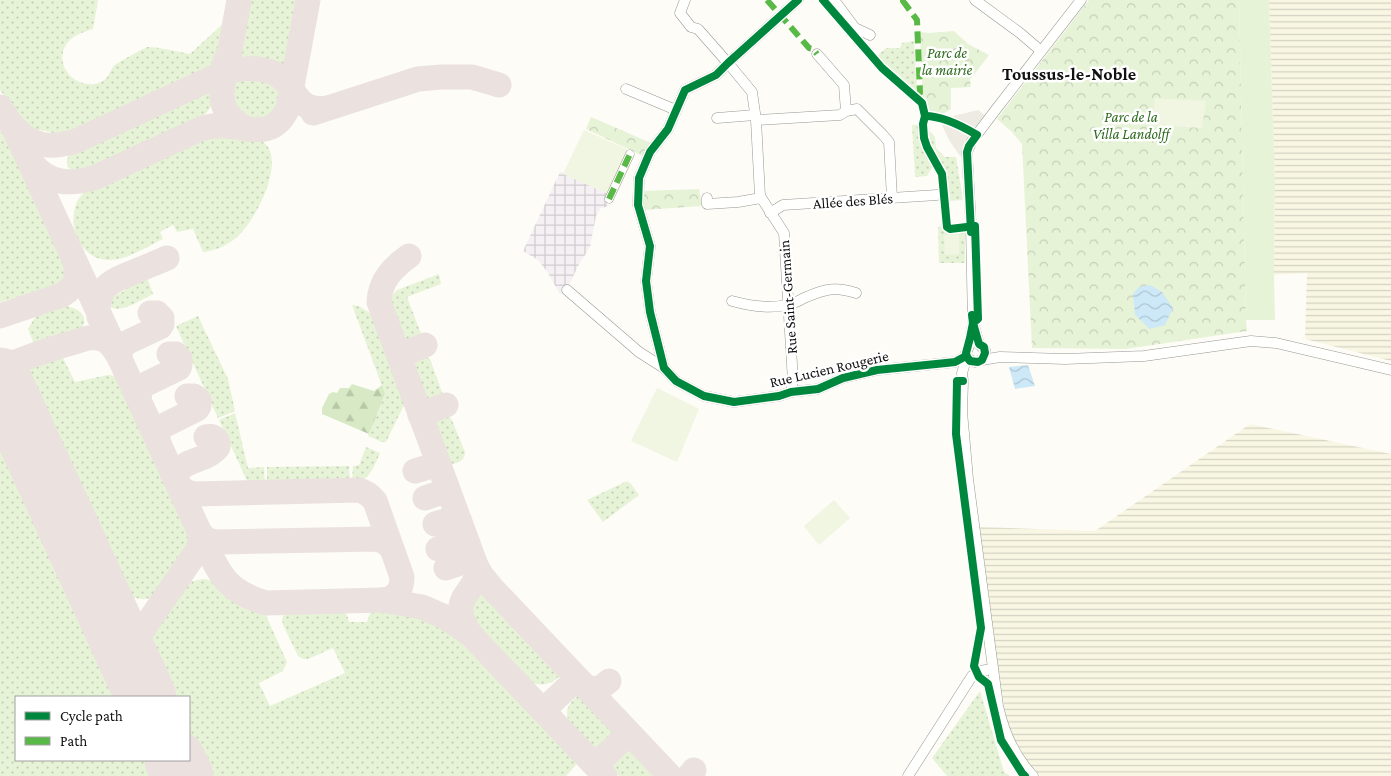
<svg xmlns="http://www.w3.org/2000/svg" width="1391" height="776" viewBox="0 0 1391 776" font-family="'Crimson Pro',serif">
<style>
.industrial{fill:url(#industrial-grid)}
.farmland{fill:url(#farmland-rules)}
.grass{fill:url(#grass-dots)}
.forest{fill:url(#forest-firs)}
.park{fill:url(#park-crowns)}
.garden{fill:#e7f3d7}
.pitch{fill:#f0f6e1}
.plaza{fill:#edebe2}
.water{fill:url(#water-waves)}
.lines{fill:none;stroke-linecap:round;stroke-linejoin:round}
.taxiway{stroke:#ebe1df;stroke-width:25}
.runway{stroke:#ebe1df;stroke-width:61}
.pedestrian-casing{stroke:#979795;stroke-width:9}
.minor-casing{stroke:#979795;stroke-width:11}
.pedestrian{stroke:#fffffe;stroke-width:8}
.minor{stroke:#fffffe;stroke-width:10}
.quiet{stroke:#58b947;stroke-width:6;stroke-dasharray:12 6;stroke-linecap:butt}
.cycleway-casing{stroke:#fff;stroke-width:11}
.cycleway{stroke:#00873e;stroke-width:8}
.labels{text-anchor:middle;stroke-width:5;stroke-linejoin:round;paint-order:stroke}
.park-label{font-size:15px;font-style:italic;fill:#2f6b1f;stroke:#fff}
.street-label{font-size:15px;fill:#111;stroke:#fff}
.quarter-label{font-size:18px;font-weight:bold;fill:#111;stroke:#fff}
</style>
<defs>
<pattern id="industrial-grid" width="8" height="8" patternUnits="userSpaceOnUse" patternTransform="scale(1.25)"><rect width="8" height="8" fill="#f5f0f3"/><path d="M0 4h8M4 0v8" fill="none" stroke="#d1cdcf"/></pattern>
<pattern id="farmland-rules" width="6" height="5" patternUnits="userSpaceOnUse" patternTransform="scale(1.25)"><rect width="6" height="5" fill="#f9f7e4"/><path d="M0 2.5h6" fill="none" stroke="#d4d3c3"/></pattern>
<pattern id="grass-dots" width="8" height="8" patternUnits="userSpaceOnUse" patternTransform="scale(1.25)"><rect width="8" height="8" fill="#e7f3d7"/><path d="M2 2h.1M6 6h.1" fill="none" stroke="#c5cfb8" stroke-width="1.8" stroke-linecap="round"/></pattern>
<pattern id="forest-firs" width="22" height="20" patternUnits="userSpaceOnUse" patternTransform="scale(1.25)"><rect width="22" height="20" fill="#d8eac5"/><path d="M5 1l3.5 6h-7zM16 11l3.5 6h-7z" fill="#b8c8a8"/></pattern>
<pattern id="park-crowns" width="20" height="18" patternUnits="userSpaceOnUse" patternTransform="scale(1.25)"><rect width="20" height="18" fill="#e7f3d7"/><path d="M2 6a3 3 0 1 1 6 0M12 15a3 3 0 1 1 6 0" fill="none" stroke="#c5cfb8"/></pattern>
<pattern id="water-waves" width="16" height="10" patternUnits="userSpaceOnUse" patternTransform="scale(1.25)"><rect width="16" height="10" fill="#cde8f7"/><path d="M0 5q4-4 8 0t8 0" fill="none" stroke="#afc6d3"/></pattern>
</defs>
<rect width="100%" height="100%" fill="#fdfcf7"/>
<path class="industrial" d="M 560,172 L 608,194 L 607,207 L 601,208 L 596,216 L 590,247 L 578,266 L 567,290 L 560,294 L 548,273 L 538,260 L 523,251 Z"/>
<g class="farmland">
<path d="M 1269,0 L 1391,0 L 1391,361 L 1305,339 L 1307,273 L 1274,275 L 1275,180 Z"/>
<path d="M 1250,424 L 1391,454 L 1391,776 L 1040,776 L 1025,760 L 1007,724 L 996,660 L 980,527 L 1095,531 Z"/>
</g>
<g class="grass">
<path d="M 0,0 L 98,0 L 93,29 C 84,32 76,34 69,41 C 53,58 68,84 90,84 C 97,85 106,81 109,74 C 111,71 112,67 115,65 C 119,62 144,48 148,47 C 159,47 179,52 190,54 L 226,21 L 229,20 C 225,40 225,57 209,71 L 76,134 L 59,136 L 50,132 L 34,129 L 28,126 L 22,119 L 0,90 Z"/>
<path d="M 247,0 L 302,0 L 290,62 L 288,66 L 284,66 L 241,58 L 238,55 L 238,50 Z"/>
<path d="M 914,41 L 917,90 L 915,91 L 891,71 L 877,56 L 886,48 L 900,48 L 902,43 Z"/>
<path d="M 250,73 C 264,76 290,80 283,101 C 281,107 278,113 273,117 C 261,126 239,121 232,107 C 224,92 233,75 250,73 Z"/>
<path d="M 209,87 L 216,91 C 215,106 204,117 192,125 L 85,173 C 69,174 61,164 72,151 Z"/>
<path d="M 0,123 L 71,271 C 71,278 69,281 64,285 L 0,302 Z"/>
<path d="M 912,125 L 921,125 L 923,146 L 934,164 L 927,176 L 915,177 Z"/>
<path d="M 926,127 L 935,137 L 936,148 L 945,157 L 956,157 L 963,200 L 948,201 L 946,174 L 940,161 L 930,147 Z"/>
<path d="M 225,134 C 238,134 259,134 268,147 C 282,169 255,221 237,237 C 228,245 215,251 203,252 L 193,229 L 177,232 L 173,225 L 160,232 L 163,239 C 148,246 127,260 110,260 C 82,261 67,229 76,204 C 78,198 83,194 87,189 L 199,136 L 204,140 Z"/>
<path d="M 944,226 L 948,231 L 965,230 L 965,263 L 939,263 L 938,227 Z"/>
<path d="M 439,274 L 441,284 L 407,297 L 423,339 L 410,345 L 404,344 C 398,336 387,310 389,300 C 391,296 394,293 397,290 Z"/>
<path d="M 144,279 L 148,280 L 153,294 C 142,299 114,319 107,302 L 109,299 L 124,291 L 128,284 L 133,281 Z"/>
<path d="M 352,305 L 359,306 L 376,317 L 407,399 L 386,442 L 382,442 L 368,436 L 385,394 Z"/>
<path d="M 61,306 C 79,306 93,317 78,334 L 34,344 L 28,329 C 40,309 39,311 61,306 Z"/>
<path d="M 198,316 L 228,379 L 235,411 L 218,418 L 176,326 Z"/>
<path d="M 60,352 L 75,382 L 108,375 C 115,375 117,377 121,383 L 190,532 C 193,551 184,559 174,574 C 170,580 166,589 160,593 C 146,604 129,599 119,586 L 24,381 C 22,373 22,367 29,363 Z"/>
<path d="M 419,356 L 425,356 L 430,359 L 443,395 C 438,405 437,405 426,404 L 422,400 L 410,366 L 412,360 Z"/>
<path d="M 235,413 L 248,468 L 264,467 L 265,485 L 252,485 L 248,483 L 219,420 Z"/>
<path d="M 443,415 L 451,418 L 465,452 C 465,460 460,462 453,464 L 445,459 L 432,426 C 434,419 437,416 443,415 Z"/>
<path d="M 0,428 L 124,697 L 16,697 L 16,760 L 153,760 L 160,776 L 0,776 Z"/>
<path d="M 366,447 L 380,453 C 374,466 370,482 352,483 L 353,466 L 359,465 Z"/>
<path d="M 349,466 L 350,483 L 267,486 L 267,467 Z"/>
<path d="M 627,481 L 631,484 L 639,495 L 603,522 L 587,500 Z"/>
<path d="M 203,579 C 217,580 219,588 230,595 C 240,602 252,606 263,609 L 287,662 L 283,671 L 259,683 L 270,706 L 345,673 L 333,648 L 308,659 L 303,659 L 298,656 L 284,627 L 282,621 L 283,616 L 287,609 L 339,607 C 346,611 347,614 349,622 L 367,622 C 371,606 379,607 394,608 C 421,611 442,622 463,640 L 573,754 L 576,765 L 566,776 L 206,776 L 189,738 L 189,697 L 170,697 C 162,680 144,653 150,635 L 183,587 L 189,582 Z"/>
<path d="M 483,591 L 485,591 L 562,673 C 554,684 542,688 529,681 L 474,624 C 469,610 472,602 483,591 Z"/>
<path d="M 980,691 L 1004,772 L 1010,776 L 947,776 L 932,758 Z"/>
<path d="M 582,693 L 618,731 L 598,751 L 594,750 C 577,732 550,713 582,693 Z"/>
<path d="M 630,745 L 659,776 L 619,776 L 608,765 Z"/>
</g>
<path class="forest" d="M 352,384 L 374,391 L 382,385 L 385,394 L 369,434 L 322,414 L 322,408 L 329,394 L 333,392 L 337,393 L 340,388 L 349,388 Z"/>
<g class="park">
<path d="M 1089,0 L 1239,0 L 1246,320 L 1247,331 L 1126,349 L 1032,348 L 1022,144 L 1012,132 L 997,119 Z"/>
<path d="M 954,31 L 968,44 L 989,55 L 970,80 L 971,87 L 951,88 L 951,109 C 943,115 939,115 929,112 L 923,97 L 920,32 L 928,33 Z"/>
<path d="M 591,117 L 651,143 L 643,156 L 586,129 Z"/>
<path d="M 699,189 L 702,206 L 644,210 L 642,191 Z"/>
</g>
<path class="garden" d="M 1239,0 L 1269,0 L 1275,180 L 1274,275 L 1275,320 L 1246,320 Z"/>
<g class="pitch">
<path d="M 1155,98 L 1206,101 L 1202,128 L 1152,125 Z"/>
<path d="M 584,130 L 629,150 L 608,194 L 563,174 Z"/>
<path d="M 944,235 L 959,235 L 959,254 L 945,255 Z"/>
<path d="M 657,388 L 699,409 L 677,462 L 631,441 Z"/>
<path d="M 834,500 L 850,518 L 819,545 L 804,526 Z"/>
</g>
<path class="plaza" d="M 978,110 L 986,116 L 964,152 L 960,156 L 949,140 L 941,123 L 945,118 Z"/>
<g class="water">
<path d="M 1150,285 L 1162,292 L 1173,308 L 1165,325 L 1150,329 L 1135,315 L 1133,294 L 1139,287 Z"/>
<path d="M 1028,365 L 1035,386 L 1015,389 L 1009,367 Z"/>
</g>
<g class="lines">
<g class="taxiway">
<path d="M 230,50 C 224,82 209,111 247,129"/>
<path d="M 224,65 L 230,50 L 239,0"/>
<path d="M 0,107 L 12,125 L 28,159 L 200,533 C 218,570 223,591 266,603 L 382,600 L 422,607 L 445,617 L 471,635 L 605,776"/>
<path d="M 313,113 L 418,79 L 441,77 L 472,77 L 499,85"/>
<path d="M 13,126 C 33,147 49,149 76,141 L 223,73 C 238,68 261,66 276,74 C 298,86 294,113 327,108"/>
<path d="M 31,162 C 48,184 69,185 94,178 L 200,129 C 209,126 218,125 227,126 C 254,129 274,138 288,108 L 308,0"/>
<path d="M 409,256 C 392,268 380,281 379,302 L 478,571 C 477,581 472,585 467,593 C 456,607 461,622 471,635"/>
<path d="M 0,316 L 62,295 C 77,286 78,278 75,262"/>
<path d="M 99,317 C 94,288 111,281 134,272 C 145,267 156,263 167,258"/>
<path d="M 399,356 L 425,345"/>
<path d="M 120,359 C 120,350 121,347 128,342 L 160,327 L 162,324 L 162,318 L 157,313 L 150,313"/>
<path d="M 0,368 C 25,358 49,349 75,342 C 82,340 90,336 98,338 C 107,339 113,347 118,355"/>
<path d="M 139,399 L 140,389 L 142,386 L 179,368 L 180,365 L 180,359 L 176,354 L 169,354"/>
<path d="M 420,415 L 446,405"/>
<path d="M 206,437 C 214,435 219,440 218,447 C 209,460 188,459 177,471 C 175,484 182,492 195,494 L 359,490 C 366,492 370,495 375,501 L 402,577 C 402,590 396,599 382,600"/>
<path d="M 158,440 L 158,430 L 161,427 L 197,409 L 199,406 L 199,400 L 194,396 L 187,396"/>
<path d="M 415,471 L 435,465 L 439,466 L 440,469"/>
<path d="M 425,498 L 445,491 L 449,493 L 450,496"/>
<path d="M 435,524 L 455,518 L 460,522"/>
<path d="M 200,533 L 207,540 L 217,542 L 376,539 L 385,542 L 392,549"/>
<path d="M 438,549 L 463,541 L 468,544"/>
<path d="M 476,566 L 482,576 L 491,587 L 670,776"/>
<path d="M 446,568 L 470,560 L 475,563"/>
<path d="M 131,663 L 135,645 L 140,634 L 197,551 L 200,543 L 200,533"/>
<path d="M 575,684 C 592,684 591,697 609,681"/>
<path d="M 551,703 L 569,686"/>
<path d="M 603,758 L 621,741"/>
<path d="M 689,776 L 694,770"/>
</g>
<g class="runway">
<path d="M 0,378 L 146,697"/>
<path d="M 175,760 L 183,776"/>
</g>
<defs>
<path id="pedestrian" d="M 609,199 L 630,154"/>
<g id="minor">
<path d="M 685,0 L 680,13 L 691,27 L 698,29 L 728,63 L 752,92 L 756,120 L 760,196 L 784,233 L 793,381 L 791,392"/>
<path d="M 798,0 L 728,63 L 716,75 L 685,90 L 668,129 L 650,152 L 639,178 L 638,205 L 650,246 L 646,281 L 648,296 L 650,312 L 664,368 L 676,381 L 704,396 L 734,402 L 779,396 L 791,392 L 818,389 L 843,378 L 877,370 L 946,363 L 955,362 L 966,356"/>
<path d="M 834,0 L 855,28 L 870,35"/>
<path d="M 975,0 L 1020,33 L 1041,51"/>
<path d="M 1081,0 L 997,108 L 972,141 L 967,152 L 971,226 L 973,323 L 969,346 L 966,353 L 968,359 L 975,362 L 982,360 L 1000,357 L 1065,359 L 1144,356 L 1251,341 L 1276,343 L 1391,370"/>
<path d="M 817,54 L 844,85 L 846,111"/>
<path d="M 626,89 L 676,110"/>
<path d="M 717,118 L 755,115"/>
<path d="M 756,120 L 840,115 L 846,111 L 857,109 L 883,135 L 889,142 L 892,198"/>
<path d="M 707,198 L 707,204 L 738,202 L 761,198"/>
<path d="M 770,213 L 783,205 L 937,195"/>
<path d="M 567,290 L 639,352 L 664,368"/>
<path d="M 732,301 C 750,306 768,309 786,305 C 792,304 799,301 804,298 C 825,289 835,286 856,293"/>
<path d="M 974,326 L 979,344 L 985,350 L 985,355 L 982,360"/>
<path d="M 968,359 L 965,363 L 962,373 L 963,381 L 962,412 L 964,434 L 968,479 L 998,706 C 1004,733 1014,756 1033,776"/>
<path d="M 908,776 L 972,676 L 979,671 L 993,669"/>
</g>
</defs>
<use href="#pedestrian" class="pedestrian-casing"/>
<use href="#minor" class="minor-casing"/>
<use href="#pedestrian" class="pedestrian"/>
<use href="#minor" class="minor"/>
<g class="quiet">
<path d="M 767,0 L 809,48 L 813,49 L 817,54"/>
<path d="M 903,0 L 903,1 L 917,20 L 920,93 L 917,97"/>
<path d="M 609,199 L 630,154"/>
</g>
<defs>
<g id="cycleway">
<path d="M 798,0 L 728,63 L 716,75 L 685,90 L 668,129 L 650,152 L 639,178 L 638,205 L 650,246 L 646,281 L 648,296 L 650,312 L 664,368 L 676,381 L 704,396 L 734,402 L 779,396 L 791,392 L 818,389 L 843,378 L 877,370 L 946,363 L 955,362 L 966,356"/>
<path d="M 823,0 L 882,68 L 922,103 L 925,116 L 923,124 L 924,138 L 927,147 L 942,174 L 947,227 L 950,229 L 975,226 L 978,319 L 973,323"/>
<path d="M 925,116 C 943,116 962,126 977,135 L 969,146 L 967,152 L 971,232"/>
<path d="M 972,315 L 973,323 L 970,338 L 966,353 L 967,357 L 970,361 L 978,362 L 982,360 L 985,353 L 984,347 L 979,344 L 973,323"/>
<path d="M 963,381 L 957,381 L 956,434 L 981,628 L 974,666 L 979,677 L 988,684 L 1001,740 L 1022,773 L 1025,776"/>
</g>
</defs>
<use href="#cycleway" class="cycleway-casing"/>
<use href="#cycleway" class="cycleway"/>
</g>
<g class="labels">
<g class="park-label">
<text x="947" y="58">Parc de<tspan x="947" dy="17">la mairie</tspan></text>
<text x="1131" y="122">Parc de la<tspan x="1131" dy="17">Villa Landolff</tspan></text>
</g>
<g class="street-label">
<text transform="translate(853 201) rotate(-4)" y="5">Allée des Blés</text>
<text transform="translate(788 297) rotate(-94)" y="5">Rue Saint-Germain</text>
<text transform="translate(829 369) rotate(-13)" y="5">Rue Lucien Rougerie</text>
</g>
<g class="quarter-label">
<text x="1069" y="80">Toussus-le-Noble</text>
</g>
</g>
<rect x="15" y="696" width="175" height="65" fill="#ffffff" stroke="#a0a0a0"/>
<rect x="25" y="712" width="25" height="8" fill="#00873e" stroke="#a0a0a0"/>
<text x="60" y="721" font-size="15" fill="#111111">Cycle path</text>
<rect x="25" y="737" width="25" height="8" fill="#58b947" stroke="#a0a0a0"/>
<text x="60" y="746" font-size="15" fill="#111111">Path</text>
</svg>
